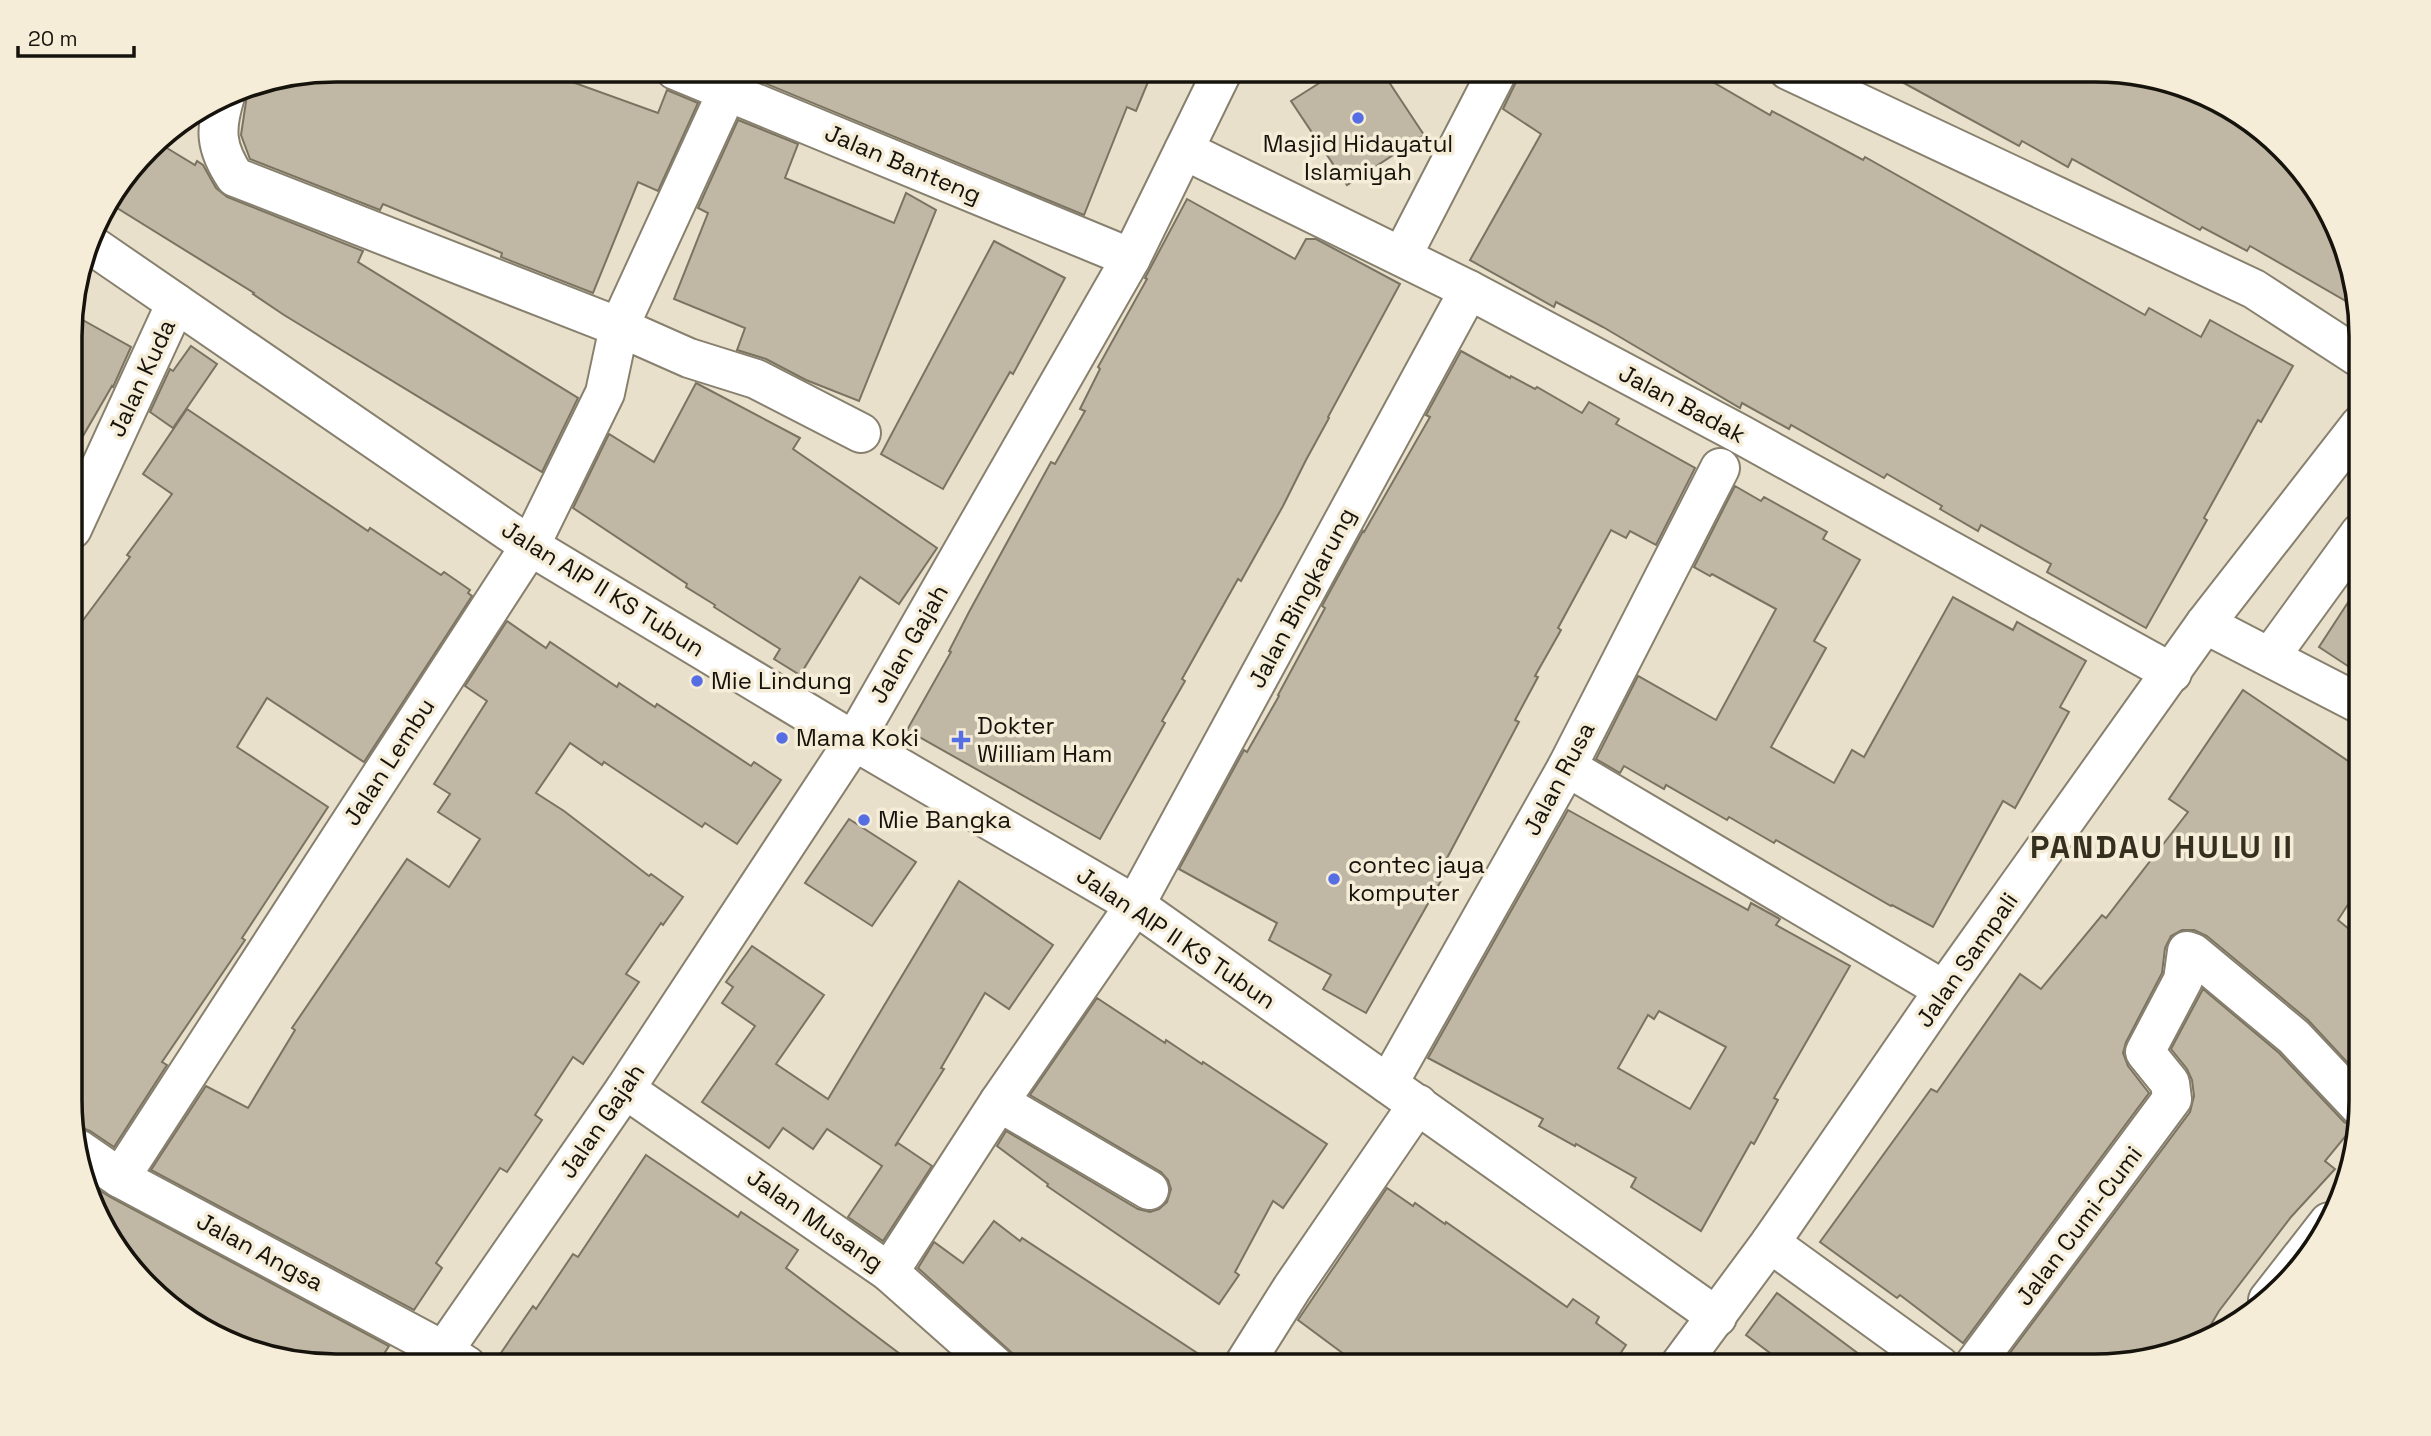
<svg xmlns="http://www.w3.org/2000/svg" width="2431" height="1436" viewBox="0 0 2431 1436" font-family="'Space Grotesk',sans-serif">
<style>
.building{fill:#c0b8a5;stroke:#7a7361;stroke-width:2;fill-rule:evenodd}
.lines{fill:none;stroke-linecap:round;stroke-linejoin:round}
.minor-casing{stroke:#88806e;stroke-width:42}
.minor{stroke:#fff;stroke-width:38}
.poi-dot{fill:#556ee4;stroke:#f5edd8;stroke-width:2.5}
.labels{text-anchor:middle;stroke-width:7;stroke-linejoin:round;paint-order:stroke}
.poi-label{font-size:24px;fill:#16130c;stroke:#f5edd8;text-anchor:start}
.street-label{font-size:24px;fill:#16130c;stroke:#f5edd8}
.district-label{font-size:32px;font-weight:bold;letter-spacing:2px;fill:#352f1f;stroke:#f5edd8}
.rim{fill:none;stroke:#16130c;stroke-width:3.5}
</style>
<rect width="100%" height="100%" fill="#e8e0cb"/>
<g class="building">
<path d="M 337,70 L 539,70 L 658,113 L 667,90 L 698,103 L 658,191 L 638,182 L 593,293 L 501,257 L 502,253 L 383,204 L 380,210 L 250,159 L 241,135 L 248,88 Z"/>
<path d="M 747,70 L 1153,70 L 1136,111 L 1127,107 L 1084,215 L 745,75 Z"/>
<path d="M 1340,70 L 1381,70 L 1424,135 L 1347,185 L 1291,101 Z"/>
<path d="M 1520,70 L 1692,70 L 1770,115 L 1772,111 L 1863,160 L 1865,157 L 2145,315 L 2149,308 L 2201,337 L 2210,320 L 2293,366 L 2261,422 L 2258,420 L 2204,518 L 2207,520 L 2146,628 L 2047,572 L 2051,564 L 1981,525 L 1978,531 L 1940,509 L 1942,506 L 1887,474 L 1884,478 L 1791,425 L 1789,429 L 1742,403 L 1740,408 L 1603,327 L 1556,302 L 1554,307 L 1470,260 L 1541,134 L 1503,109 L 1517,80 Z"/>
<path d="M 1880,70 L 2095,70 L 2164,79 L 2191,91 L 2241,118 L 2316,189 L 2347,251 L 2358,308 L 2250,246 L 2247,251 L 2202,227 L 2200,230 L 2072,159 L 2068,167 L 2022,141 L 2019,146 Z"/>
<path d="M 738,120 L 798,144 L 785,178 L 894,223 L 906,193 L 936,210 L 859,401 L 806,380 L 766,359 L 737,350 L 745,328 L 674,299 L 708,213 L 698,208 Z"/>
<path d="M 157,142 L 195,165 L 197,161 L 203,165 L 216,188 L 227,197 L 363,251 L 358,262 L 578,398 L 542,472 L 284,315 L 253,294 L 254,293 L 109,203 Z"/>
<path d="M 1187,199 L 1295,259 L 1306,239 L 1316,239 L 1400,284 L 1328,417 L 1329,418 L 1306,460 L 1283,506 L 1241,581 L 1238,579 L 1182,679 L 1185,681 L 1162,721 L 1165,723 L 1100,839 L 907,730 L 951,652 L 949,651 L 969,612 L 1051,462 L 1055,464 L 1085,411 L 1080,409 L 1100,369 L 1098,367 L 1147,279 L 1145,278 Z"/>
<path d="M 994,241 L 1065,278 L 1013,374 L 1010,372 L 943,489 L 881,454 Z"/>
<path d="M 72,314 L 131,347 L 113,387 L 112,386 L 72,455 Z"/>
<path d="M 191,346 L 217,364 L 173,428 L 150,412 L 170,369 L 173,371 Z"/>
<path d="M 1461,351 L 1510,378 L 1511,376 L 1535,389 L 1537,387 L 1582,413 L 1589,402 L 1619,419 L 1616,424 L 1695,468 L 1656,545 L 1630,531 L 1626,538 L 1611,530 L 1558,628 L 1561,630 L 1535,676 L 1538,677 L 1515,720 L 1519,722 L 1446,860 L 1451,863 L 1366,1013 L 1323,989 L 1331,975 L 1269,940 L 1277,923 L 1179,869 L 1244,750 L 1247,752 L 1279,696 L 1278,695 L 1325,608 L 1322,606 L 1363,531 L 1364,532 L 1430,417 L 1426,415 Z"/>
<path d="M 696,383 L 800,438 L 793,449 L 937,548 L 899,604 L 860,577 L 800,675 L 774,659 L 780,649 L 714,607 L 715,605 L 686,587 L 687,584 L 573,508 L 609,434 L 654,462 Z"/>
<path d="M 187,409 L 368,531 L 370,528 L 441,575 L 444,572 L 470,590 L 468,593 L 472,596 L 364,762 L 267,698 L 237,747 L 328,807 L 242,938 L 245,940 L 162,1062 L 167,1065 L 114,1147 L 90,1131 L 80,1127 L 72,1128 L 72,635 L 130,557 L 127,555 L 172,494 L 143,474 Z"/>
<path d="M 1735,486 L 1761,501 L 1764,497 L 1827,532 L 1823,539 L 1860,560 L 1814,641 L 1826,648 L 1771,747 L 1834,783 L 1852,750 L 1864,757 L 1953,597 L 2013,630 L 2017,622 L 2086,661 L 2060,707 L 2069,712 L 2015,808 L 2003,801 L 1933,927 L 1892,905 L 1891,906 L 1776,840 L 1774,843 L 1729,817 L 1727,820 L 1666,785 L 1664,789 L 1624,766 L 1620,773 L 1596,759 L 1638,676 L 1716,720 L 1776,609 L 1712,574 L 1710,576 L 1694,567 Z"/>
<path d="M 2360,584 L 2360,674 L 2319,647 Z"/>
<path d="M 507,621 L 546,648 L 550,642 L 617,687 L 619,683 L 655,707 L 657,704 L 751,766 L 754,762 L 781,780 L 737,844 L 705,823 L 702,827 L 604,762 L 602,765 L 570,743 L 536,793 L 564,811 L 649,876 L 651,874 L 683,897 L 663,925 L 661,923 L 626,974 L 639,982 L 583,1064 L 573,1057 L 535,1115 L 542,1120 L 507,1172 L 500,1168 L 436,1263 L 442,1268 L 414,1310 L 151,1170 L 206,1086 L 248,1108 L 295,1030 L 292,1028 L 407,859 L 449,887 L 480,839 L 438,812 L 450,794 L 434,784 L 487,701 L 465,686 Z"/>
<path d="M 2243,690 L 2360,769 L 2360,886 L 2338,920 L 2360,938 L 2360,1076 L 2308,1020 L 2207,936 L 2194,930 L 2182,930 L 2171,936 L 2165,948 L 2162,973 L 2126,1042 L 2123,1053 L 2128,1066 L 2149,1093 L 1963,1343 L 1900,1295 L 1897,1298 L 1820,1242 L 1931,1089 L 1937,1092 L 2020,974 L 2041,989 L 2102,915 L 2106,918 L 2188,812 L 2169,799 Z"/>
<path d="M 1568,810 L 1748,910 L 1751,903 L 1780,919 L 1776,925 L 1850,966 L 1774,1098 L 1778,1100 L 1754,1144 L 1751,1142 L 1701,1231 L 1631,1187 L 1636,1178 L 1576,1144 L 1575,1146 L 1539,1126 L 1543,1119 L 1428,1058 ZM 1659,1011 L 1726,1047 L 1690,1109 L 1618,1068 L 1648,1015 L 1654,1019 Z"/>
<path d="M 849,819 L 916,862 L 872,926 L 805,883 Z"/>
<path d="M 959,881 L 1053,945 L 1009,1009 L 985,993 L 941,1068 L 944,1069 L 895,1146 L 898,1143 L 932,1166 L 883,1241 L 848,1217 L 882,1166 L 827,1129 L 813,1149 L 783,1128 L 769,1148 L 702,1102 L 755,1026 L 722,1003 L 733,987 L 726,982 L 752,946 L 824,995 L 776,1064 L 828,1099 Z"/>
<path d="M 2203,989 L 2279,1053 L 2344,1122 L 2353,1127 L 2325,1161 L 2335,1169 L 2291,1217 L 2219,1311 L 2203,1338 L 2111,1365 L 2001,1365 L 2190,1112 L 2194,1096 L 2192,1080 L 2187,1069 L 2171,1049 Z"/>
<path d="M 1097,998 L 1165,1043 L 1166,1040 L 1202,1064 L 1203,1062 L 1327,1144 L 1283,1208 L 1273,1201 L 1235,1272 L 1239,1275 L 1219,1304 L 1047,1186 L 1048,1184 L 997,1146 L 1006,1131 L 1138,1209 L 1150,1212 L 1159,1209 L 1167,1202 L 1171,1189 L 1168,1180 L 1161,1172 L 1030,1095 Z"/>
<path d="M 646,1155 L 738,1217 L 741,1212 L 798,1250 L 786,1268 L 916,1366 L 492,1366 L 533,1306 L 536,1309 L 573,1254 L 578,1257 Z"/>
<path d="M 91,1185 L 110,1197 L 389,1346 L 376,1366 L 336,1366 L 267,1357 L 203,1330 L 115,1247 Z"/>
<path d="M 1387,1188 L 1413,1206 L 1415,1203 L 1445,1224 L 1446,1222 L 1567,1307 L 1573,1299 L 1599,1317 L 1596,1323 L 1626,1345 L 1612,1366 L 1360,1366 L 1298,1320 Z"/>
<path d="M 994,1221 L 1020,1241 L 1022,1238 L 1217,1366 L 1030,1366 L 1011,1352 L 918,1268 L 934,1242 L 963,1263 Z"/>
<path d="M 1777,1293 L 1875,1366 L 1761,1366 L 1770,1353 L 1746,1335 Z"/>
</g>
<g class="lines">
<defs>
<g id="minor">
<path d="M 675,70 L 1131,258"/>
<path d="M 1788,70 L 2254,289 L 2360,358"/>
<path d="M 225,96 C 215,129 215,147 235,177 L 619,327 L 689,358 L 756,379 L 861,433"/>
<path d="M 1184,150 L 1469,290 L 1738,433 L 2172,673"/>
<path d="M 90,244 L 530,546 L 854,741 L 1135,905 L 1717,1317"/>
<path d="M 1402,256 L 1498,70"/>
<path d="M 72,529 L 176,303"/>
<path d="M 2205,624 L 2360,704"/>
<path d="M 2270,657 L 2360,533"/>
<path d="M 1567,767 L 1944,990"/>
<path d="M 1388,1084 L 1567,767 L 1720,468"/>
<path d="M 625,1089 L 889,1272 L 995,1366"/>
<path d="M 999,1102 L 1149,1190"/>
<path d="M 78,1149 L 120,1178 L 444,1351 L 467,1366"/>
<path d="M 120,1178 L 530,546 L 605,393 L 619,327 L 728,90"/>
<path d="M 1770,1243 L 1940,1366"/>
<path d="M 889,1272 L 999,1102 L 1135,905 L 1469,290"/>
<path d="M 2268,1300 L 2329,1222"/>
<path d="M 1974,1365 L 2172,1099 L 2170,1083 L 2145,1052 L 2183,980 L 2187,951 L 2193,953 L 2294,1037 L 2360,1107"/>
<path d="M 433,1366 L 625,1089 L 854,741 L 1131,258 L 1223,70"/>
<path d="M 1243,1366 L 1292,1288 L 1418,1104"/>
<path d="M 1679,1366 L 1770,1243 L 1944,990 L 2205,624 L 2360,425"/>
</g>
</defs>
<use href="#minor" class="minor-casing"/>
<use href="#minor" class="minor"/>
</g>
<g class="poi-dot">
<circle cx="1358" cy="118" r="7"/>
<circle cx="697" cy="681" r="7"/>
<circle cx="782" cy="738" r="7"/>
<path d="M957.5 729.5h7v7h7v7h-7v7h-7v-7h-7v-7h7z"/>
<circle cx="864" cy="820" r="7"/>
<circle cx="1334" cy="879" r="7"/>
</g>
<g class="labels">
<g class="poi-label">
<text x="1358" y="152" text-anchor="middle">Masjid Hidayatul<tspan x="1358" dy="28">Islamiyah</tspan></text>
<text x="711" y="689">Mie Lindung</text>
<text x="977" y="734">Dokter<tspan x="977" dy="28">William Ham</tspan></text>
<text x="796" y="746">Mama Koki</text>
<text x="878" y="828">Mie Bangka</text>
<text x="1348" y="873">contec jaya<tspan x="1348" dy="28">komputer</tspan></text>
</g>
<g class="street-label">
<text transform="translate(903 164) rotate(23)" y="8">Jalan Banteng</text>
<text transform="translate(142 378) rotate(-65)" y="8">Jalan Kuda</text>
<text transform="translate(1682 404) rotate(28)" y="8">Jalan Badak</text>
<text transform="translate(603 589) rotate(32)" y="8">Jalan AIP II KS Tubun</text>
<text transform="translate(1302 598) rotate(-62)" y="8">Jalan Bingkarung</text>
<text transform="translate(909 644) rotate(-60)" y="8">Jalan Gajah</text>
<text transform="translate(389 762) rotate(-57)" y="8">Jalan Lembu</text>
<text transform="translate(1559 779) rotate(-62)" y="8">Jalan Rusa</text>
<text transform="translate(1176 938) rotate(34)" y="8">Jalan AIP II KS Tubun</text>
<text transform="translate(1967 960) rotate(-55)" y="8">Jalan Sampali</text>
<text transform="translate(602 1121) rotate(-56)" y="8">Jalan Gajah</text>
<text transform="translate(815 1220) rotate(35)" y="8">Jalan Musang</text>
<text transform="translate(2079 1226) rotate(-53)" y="8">Jalan Cumi-Cumi</text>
<text transform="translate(260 1252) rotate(28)" y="8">Jalan Angsa</text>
</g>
<g class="district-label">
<text x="2162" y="858">PANDAU HULU II</text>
</g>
</g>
<path d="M0 0H2431V1436H0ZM336 82H2095A254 254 0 0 1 2349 336V1100A254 254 0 0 1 2095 1354H336A254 254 0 0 1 82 1100V336A254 254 0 0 1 336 82Z" fill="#f5edd8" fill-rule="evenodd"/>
<path class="rim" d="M336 82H2095A254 254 0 0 1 2349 336V1100A254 254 0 0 1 2095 1354H336A254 254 0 0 1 82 1100V336A254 254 0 0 1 336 82Z"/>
<path d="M18 46v10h116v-10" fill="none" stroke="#16130c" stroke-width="3.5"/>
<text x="28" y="46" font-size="21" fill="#16130c" stroke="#f5edd8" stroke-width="5" paint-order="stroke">20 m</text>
</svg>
